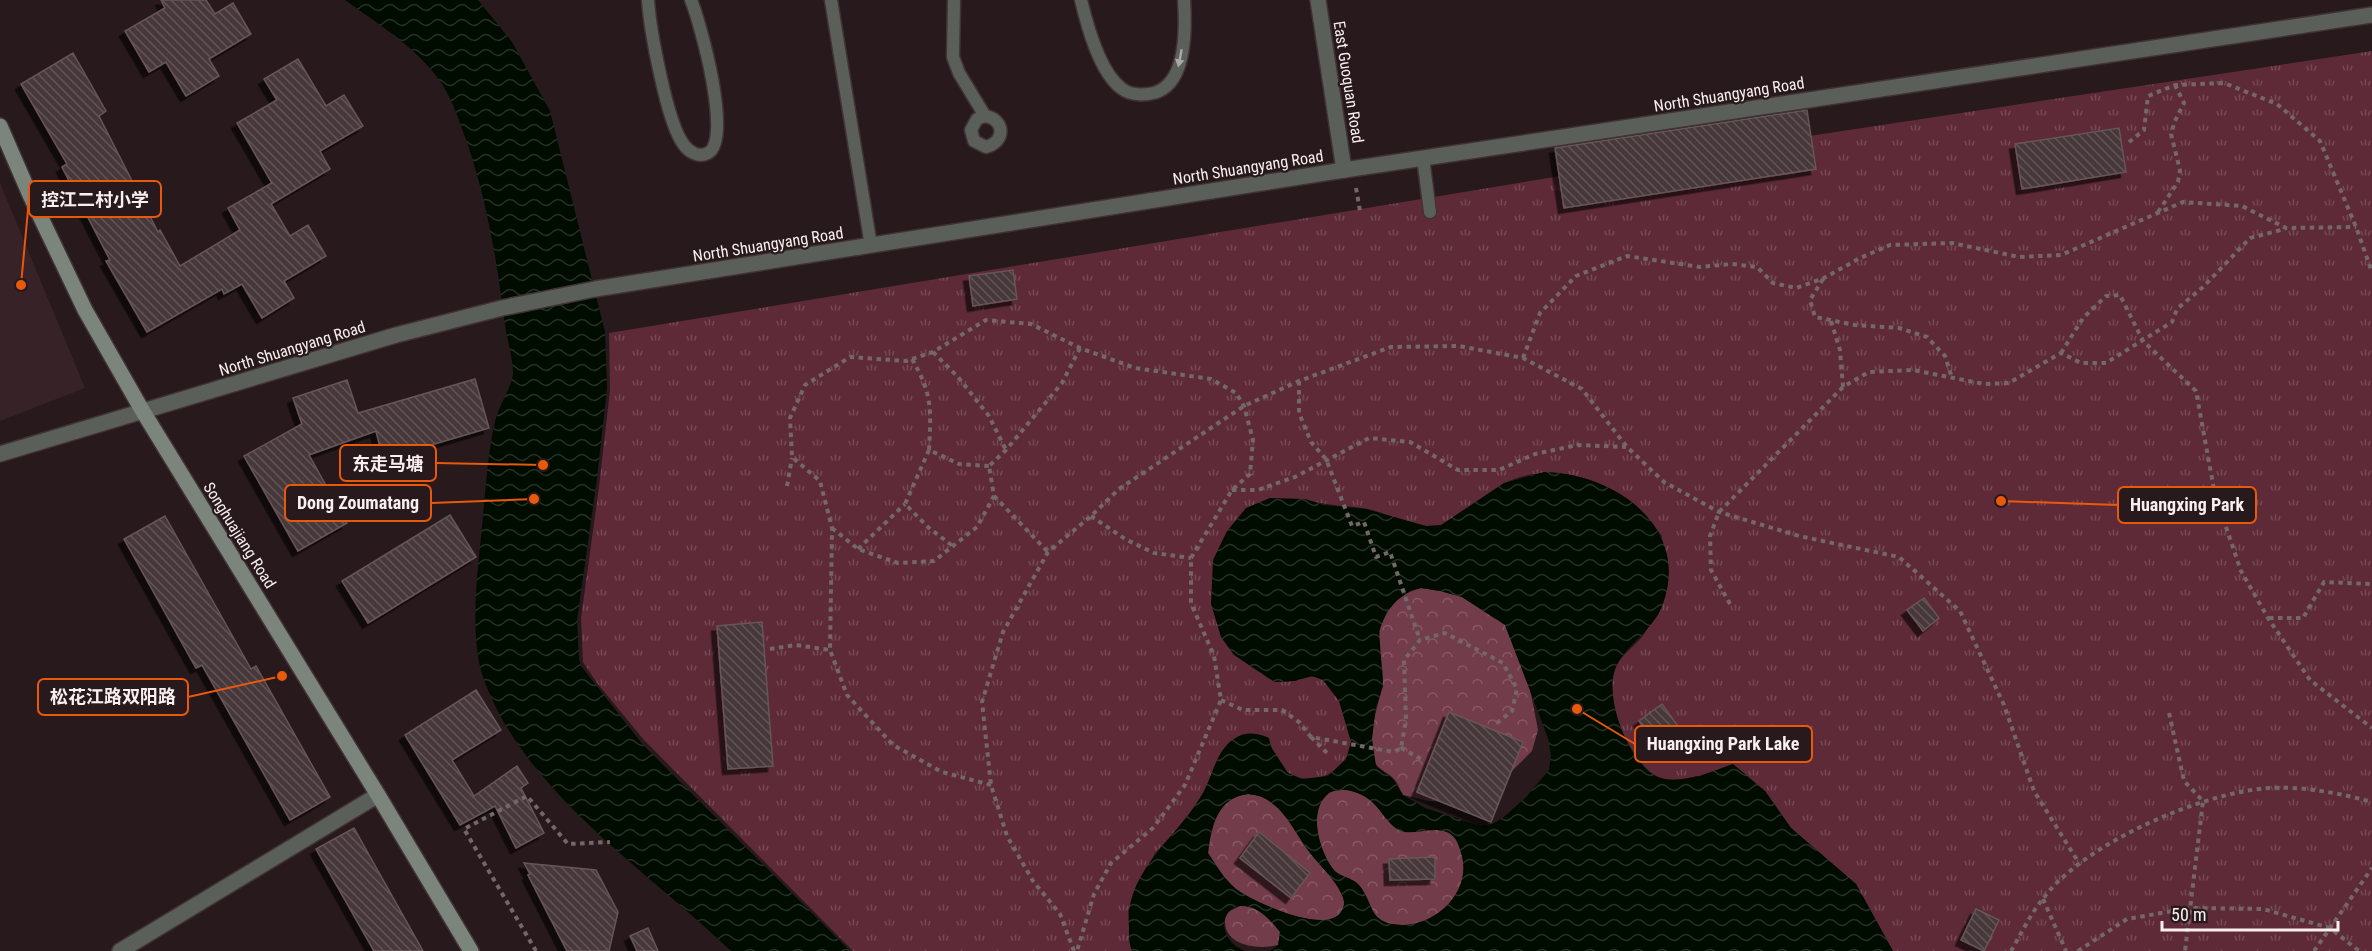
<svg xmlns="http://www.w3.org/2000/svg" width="2372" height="951" viewBox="0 0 2372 951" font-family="'Roboto Condensed','Noto Sans SC',sans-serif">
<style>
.built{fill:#372227}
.forest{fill:url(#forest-crowns)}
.park{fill:url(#park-tufts)}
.water{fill:url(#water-waves);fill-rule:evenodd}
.building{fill:url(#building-back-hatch);stroke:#675559;stroke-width:1.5;filter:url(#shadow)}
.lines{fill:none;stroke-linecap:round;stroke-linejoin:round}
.service-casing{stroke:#403336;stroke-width:15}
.minor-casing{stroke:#403336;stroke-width:18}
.tertiary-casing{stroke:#403336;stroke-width:18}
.secondary-casing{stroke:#403336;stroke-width:18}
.path{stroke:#74676a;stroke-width:4;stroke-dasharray:4.5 4.5;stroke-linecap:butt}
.service{stroke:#5a5f5a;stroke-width:12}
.minor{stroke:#5a5f5a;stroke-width:15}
.tertiary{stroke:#5a5f5a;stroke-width:15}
.secondary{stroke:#7c857c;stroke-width:15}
.oneway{fill:#aaa7a6}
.labels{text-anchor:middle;stroke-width:4.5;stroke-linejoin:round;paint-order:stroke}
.street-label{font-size:16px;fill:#f9eff1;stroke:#27191c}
.leader{fill:none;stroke:#e8590c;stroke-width:2}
.callout-dot{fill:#e8590c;stroke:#27191c;stroke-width:2}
.callout{fill:#27191c;stroke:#e8590c;stroke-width:2}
.callout-label{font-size:18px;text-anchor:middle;font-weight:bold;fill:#f9eff1}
</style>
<defs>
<pattern id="forest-crowns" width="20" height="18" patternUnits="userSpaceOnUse" patternTransform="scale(1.5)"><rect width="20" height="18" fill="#733c4a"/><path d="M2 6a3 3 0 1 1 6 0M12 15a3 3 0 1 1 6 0" fill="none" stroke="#885865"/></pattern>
<pattern id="park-tufts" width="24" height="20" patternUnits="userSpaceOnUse" patternTransform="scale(1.5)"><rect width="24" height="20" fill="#5e2a38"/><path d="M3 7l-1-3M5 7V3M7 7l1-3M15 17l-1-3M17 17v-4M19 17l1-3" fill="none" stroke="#764955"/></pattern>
<pattern id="water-waves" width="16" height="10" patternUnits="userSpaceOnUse" patternTransform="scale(1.5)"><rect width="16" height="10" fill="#000c00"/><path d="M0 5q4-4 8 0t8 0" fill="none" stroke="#263026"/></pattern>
<pattern id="building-back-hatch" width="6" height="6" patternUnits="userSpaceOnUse" patternTransform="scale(1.5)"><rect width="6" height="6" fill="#47373a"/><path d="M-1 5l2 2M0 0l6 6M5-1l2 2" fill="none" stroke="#625457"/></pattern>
<filter id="shadow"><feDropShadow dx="-5.5" dy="5.5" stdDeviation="0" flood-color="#0009"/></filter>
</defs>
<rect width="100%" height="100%" fill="#27191c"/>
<path class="built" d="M 0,183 L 85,388 L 0,421 Z"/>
<g class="forest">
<path d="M 1421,588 L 1440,591 L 1462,597 L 1505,625 L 1530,689 L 1538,730 L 1532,751 L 1498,785 L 1451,802 L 1429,801 L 1403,795 C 1400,790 1398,783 1394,779 C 1388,772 1377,770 1374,760 C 1366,736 1377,711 1382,688 C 1385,675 1380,659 1379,646 C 1377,619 1395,594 1421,588 Z"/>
<path d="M 1347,790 C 1355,792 1364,794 1371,801 C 1382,810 1390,829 1404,831 C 1419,834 1440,824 1453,836 C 1458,841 1460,849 1462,856 C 1471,892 1437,925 1403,925 C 1370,924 1375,909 1362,889 C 1355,878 1340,878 1333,869 C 1319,850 1307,810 1329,793 C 1334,790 1341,790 1347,790 Z"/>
<path d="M 1248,794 C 1258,795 1265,797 1273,804 C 1288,815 1297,836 1309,852 C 1320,866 1334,877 1342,895 C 1344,900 1345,904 1343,908 C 1333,939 1253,902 1236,889 C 1224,879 1216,865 1208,853 C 1212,826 1217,798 1248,794 Z"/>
<path d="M 1240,906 C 1259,906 1269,917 1280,932 L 1278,945 C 1254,951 1218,944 1226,913 Z"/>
</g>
<path class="park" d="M 2372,51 L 2372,951 L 1893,951 L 1856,884 L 1791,828 L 1765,791 L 1697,776 C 1685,779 1667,782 1656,776 C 1629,759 1604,701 1615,670 C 1620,653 1638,646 1646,631 C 1650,626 1650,615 1651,609 C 1654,585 1658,561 1662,536 C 1653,525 1644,511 1632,502 C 1597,476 1544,462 1503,484 C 1486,493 1456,523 1439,526 C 1416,529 1390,514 1368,509 C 1347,505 1326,506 1305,499 L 1218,623 C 1224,648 1240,660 1261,673 C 1266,677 1272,681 1277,682 C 1289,683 1298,679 1309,677 C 1326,674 1338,697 1343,710 C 1346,719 1351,732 1351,741 C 1351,770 1313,789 1289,773 C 1279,767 1272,749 1268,738 L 1232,740 L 1216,763 L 1207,787 L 1183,824 L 1155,853 L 1128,911 L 1132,951 L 853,951 L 644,740 L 597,683 L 583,662 L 581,618 L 599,487 L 610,390 L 609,333 L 1730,148 Z"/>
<g class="water">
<path d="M 345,0 L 478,0 L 512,42 L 550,111 L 605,332 L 607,388 L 597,478 L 577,620 L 579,659 L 581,666 L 643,745 L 850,951 L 731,951 C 647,870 523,791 483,677 C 468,632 479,562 483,516 C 486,484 488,452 495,422 C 499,405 510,391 513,375 C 514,363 507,339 505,325 C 497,262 488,206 468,145 C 460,124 454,103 442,84 C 419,49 378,24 345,0 Z"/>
<path d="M 1544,472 C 1613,473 1691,526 1663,604 C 1654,630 1626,644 1615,669 C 1604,697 1629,766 1658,777 C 1681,786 1712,771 1733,764 L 1765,791 L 1791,828 L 1856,884 L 1893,951 L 1270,951 L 1278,945 L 1280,932 C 1234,871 1201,933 1245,951 L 1132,951 C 1129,944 1129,936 1129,928 C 1124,873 1174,840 1200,798 C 1212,780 1215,751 1234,739 C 1245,731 1257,733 1269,738 L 1271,747 L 1288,773 L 1302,779 L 1328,776 L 1346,759 L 1351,742 L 1339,701 L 1323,680 L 1312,676 L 1295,681 L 1275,682 L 1234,655 L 1221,637 L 1211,604 L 1213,560 L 1227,531 L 1246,508 L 1270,498 L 1305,499 L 1323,505 L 1366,509 L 1426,526 L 1441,525 L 1504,483 ZM 1421,588 L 1440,591 L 1462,597 L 1505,625 L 1548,738 L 1551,755 L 1549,770 L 1527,796 L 1503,818 L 1492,824 L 1481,826 L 1425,808 L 1403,795 L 1393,779 L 1376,766 L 1372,739 L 1376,707 L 1383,686 L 1379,630 L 1387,612 L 1397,600 L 1410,591 ZM 1347,790 C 1356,792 1364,795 1371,801 C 1382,810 1390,829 1404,832 C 1419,834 1441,824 1453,836 C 1458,841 1460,849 1462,856 C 1471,892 1437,925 1402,925 C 1367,924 1375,904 1359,885 C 1352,877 1339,877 1333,869 C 1319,850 1307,810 1329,793 C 1334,790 1341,790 1347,790 ZM 1248,794 C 1258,795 1265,797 1273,804 C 1288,815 1297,836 1309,851 C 1320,867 1334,877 1342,895 C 1344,899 1345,904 1343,908 C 1333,939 1253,902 1236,889 C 1224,879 1216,865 1208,853 C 1211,826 1217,798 1248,794 Z"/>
</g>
<g class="building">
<path d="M 161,0 L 206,0 L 215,14 L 233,3 L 251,34 L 209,59 L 219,76 L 186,96 L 166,62 L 149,72 L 125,31 L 165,8 Z"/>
<path d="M 73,53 L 106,111 L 99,116 L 158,232 L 160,230 L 180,266 L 240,230 L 228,208 L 272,183 L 237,123 L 277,100 L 264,79 L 298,59 L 326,106 L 344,95 L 363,126 L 320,151 L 330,169 L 271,204 L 290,236 L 308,225 L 326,256 L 284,281 L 294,298 L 262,318 L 242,284 L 224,294 L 222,289 L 147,332 L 106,261 L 110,260 L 62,167 L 67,164 L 21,84 Z"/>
<path d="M 1807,110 L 1816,169 L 1564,208 L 1555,148 Z"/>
<path d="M 2119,128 L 2126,172 L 2022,189 L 2015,144 Z"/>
<path d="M 1013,270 L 1017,299 L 973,306 L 969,276 Z"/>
<path d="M 475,379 L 489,428 L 383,459 L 376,431 L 309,455 L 347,523 L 298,551 L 244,456 L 302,424 L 293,398 L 347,380 L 358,413 Z"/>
<path d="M 450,515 L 476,557 L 368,623 L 342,581 Z"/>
<path d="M 165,516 L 251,669 L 256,666 L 330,797 L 290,820 L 202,665 L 196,668 L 124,539 Z"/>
<path d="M 1924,598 L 1939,618 L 1923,631 L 1907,610 Z"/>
<path d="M 762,622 L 773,766 L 728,769 L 717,626 Z"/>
<path d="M 476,690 L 501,730 L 452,760 L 474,796 L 517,766 L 528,783 L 521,788 L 544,833 L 516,848 L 495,806 L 460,825 L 405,735 Z"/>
<path d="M 1662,704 L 1685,736 L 1661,753 L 1639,721 Z"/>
<path d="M 1449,712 L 1523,742 L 1491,822 L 1417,792 Z"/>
<path d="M 354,828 L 423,951 L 374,951 L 316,849 Z"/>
<path d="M 1259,832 L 1310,873 L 1291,898 L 1240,858 Z"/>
<path d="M 1435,857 L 1435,879 L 1390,880 L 1389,859 Z"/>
<path d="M 524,863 L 596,870 L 618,912 L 609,951 L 567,951 L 528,875 L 530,874 Z"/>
<path d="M 1976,909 L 1999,920 L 1984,951 L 1961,940 Z"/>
<path d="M 648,928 L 658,951 L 637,951 L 630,936 Z"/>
</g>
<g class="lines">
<defs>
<g id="service">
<path d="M 648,0 C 650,29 667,124 684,145 C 689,152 699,158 708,153 C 733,140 700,22 691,0"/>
<path d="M 831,0 L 871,246"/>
<path d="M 954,0 L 953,57 L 959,73 L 985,116 C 1005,119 1006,142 986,147 L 974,141 L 971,130 L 977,119 L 985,116"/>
<path d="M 1081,0 C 1087,25 1099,71 1121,88 C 1128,94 1139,95 1148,94 C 1187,90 1186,30 1184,0"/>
<path d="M 1423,158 L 1430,212"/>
</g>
<path id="minor" d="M 120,951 L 378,795"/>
<g id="tertiary">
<path d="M 1318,0 L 1344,170"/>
<path d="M 0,454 L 396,335 L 502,308 L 595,289 L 1344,170 L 2372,15"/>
</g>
<path id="secondary" d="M 0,126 L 30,195 L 85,310 L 142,410 L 378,795 L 471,951"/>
</defs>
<use href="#service" class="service-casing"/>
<use href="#minor" class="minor-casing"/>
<use href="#tertiary" class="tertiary-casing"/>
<use href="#secondary" class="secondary-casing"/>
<g class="path">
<path d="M 2129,142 L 2144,130 L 2148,96 L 2175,85 L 2224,83 L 2277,104 L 2320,141 L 2356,227 L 2372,272"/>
<path d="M 1356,188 L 1360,211"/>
<path d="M 2158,212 L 2178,182 L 2180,170 L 2171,134 L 2175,121 L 2184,103 L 2175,85"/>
<path d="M 1823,279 L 1810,300 L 1815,317 L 1855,325 L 1899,328 L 1927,337 L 1945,356 L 1952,378"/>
<path d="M 1831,321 L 1840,350 L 1843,387"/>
<path d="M 933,352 L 958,377 L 989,416 L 1006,450"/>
<path d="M 2061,353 L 2083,318 L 2106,296 L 2120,295 L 2143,341 L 2196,391 L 2215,495 L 2241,571 L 2268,618 L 2310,680 L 2372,728"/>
<path d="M 1523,358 L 1540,313 L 1576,276 L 1627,256 L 1700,267 L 1732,264 L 1757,267 L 1773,283 L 1796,288 L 1824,278 L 1860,258 L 1890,245 L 1952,243 L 2019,257 L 2061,255 L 2183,202 L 2242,206 L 2286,228 L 2356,227"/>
<path d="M 912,359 C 933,395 931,411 929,450 L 959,464 L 989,466"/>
<path d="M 1299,381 L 1299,413 L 1311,442 L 1326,459 L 1352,526 L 1364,522 L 1376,557 L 1390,552 L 1420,640"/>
<path d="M 929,450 L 905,504 L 929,528 L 954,547"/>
<path d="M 787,486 L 792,458"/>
<path d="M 1232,490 L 1258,490 L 1295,477 L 1369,438 L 1410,442 L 1458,470 L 1499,470 L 1535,454 L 1578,445 L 1626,447"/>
<path d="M 994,496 L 1048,552"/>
<path d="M 1091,516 L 1125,539 L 1154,553 L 1191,558"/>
<path d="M 832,528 L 858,549 L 898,563 L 934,561 L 977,527 L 994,496 L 989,466 L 1006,450 L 1062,383 L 1080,348"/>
<path d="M 858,549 L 905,504"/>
<path d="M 1730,604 L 1711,570 L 1710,536 L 1719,512 L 1843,387 L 1869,372 L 1913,370 L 1984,384 L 2009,383 L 2061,353 L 2081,363 L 2106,363 L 2172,322 L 2177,309 L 2203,287 L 2250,238 L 2285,229"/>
<path d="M 2269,618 L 2303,618 L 2324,582 L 2371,584"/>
<path d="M 770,649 L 796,645 L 830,650"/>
<path d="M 1221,700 L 1243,710 L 1282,710 L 1299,722 L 1311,737 L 1394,752 L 1401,748 L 1406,720 L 1404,660 L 1420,640 L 1445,633 L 1503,663 L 1517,689 L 1512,711 L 1497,723"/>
<path d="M 2169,713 L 2184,781 L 2203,801 L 2185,951"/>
<path d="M 1311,737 L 1328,754"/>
<path d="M 1401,748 L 1421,759"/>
<path d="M 991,785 L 942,772 L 893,745 L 847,695 L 830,650 L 832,528 L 820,481 L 792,457 L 790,418 L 805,385 L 850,357 L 906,361 L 933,352 L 986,320 L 1031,324 L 1080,348 L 1135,368 L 1211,379 L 1236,393 L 1244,406 L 1253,440 L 1250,474 L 1232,490 L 1191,558 L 1191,603 L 1214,656 L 1221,700 L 1185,785 L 1153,828 L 1111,863 L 1094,894 L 1077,951"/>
<path d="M 2043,899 L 2066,951"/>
<path d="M 536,951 L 464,829 L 527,796 L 568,844 L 610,842"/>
<path d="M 1074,951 L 1060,914 L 1033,881 L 1007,836 L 991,785 L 982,702 L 1003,632 L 1048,552 L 1091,516 L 1119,489 L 1244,406 L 1299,381 L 1391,347 L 1459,346 L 1523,358 L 1582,389 L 1627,447 L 1664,482 L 1719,512 L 1799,536 L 1899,557 L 1960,611 L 2004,705 L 2034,791 L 2079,863"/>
<path d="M 2011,951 C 2021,934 2030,915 2042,900 C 2082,844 2201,793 2268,788 C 2303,786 2339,793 2372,802"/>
<path d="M 2078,951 L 2127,919 L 2190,908 L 2263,909 L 2330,928 L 2359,951"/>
<path d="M 2314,951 L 2372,868"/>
</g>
<use href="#service" class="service"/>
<use href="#minor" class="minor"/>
<use href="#tertiary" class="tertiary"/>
<use href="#secondary" class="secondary"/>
</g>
<defs><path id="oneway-solid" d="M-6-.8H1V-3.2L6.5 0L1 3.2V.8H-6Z" transform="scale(1.5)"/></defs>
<use class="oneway" href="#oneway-solid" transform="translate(1180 58) rotate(101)"/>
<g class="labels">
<g class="street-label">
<text transform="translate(1349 82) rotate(81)" y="6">East Guoquan Road</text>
<text transform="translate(1729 94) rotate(-9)" y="6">North Shuangyang Road</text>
<text transform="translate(1248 167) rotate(-9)" y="6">North Shuangyang Road</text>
<text transform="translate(768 244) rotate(-9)" y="6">North Shuangyang Road</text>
<text transform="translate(292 348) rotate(-17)" y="6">North Shuangyang Road</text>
<text transform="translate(240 535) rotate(58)" y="6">Songhuajiang Road</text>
</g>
</g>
<path class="leader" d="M21 285L29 199M543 465L436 463M534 499L431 503M2001 501L2118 505M282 676L188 697M1577 709L1635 744"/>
<g class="callout-dot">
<circle cx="21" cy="285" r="6"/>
<circle cx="543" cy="465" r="6"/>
<circle cx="534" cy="499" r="6"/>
<circle cx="2001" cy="501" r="6"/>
<circle cx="282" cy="676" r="6"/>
<circle cx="1577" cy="709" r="6"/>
</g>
<g class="callout">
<rect x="29" y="181" width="132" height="36" rx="6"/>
<rect x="340" y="445" width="96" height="36" rx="6"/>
<rect x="285" y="485" width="146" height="36" rx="6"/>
<rect x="2118" y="487" width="138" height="36" rx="6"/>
<rect x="38" y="679" width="150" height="36" rx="6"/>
<rect x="1635" y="726" width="177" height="36" rx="6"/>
</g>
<g class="callout-label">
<text x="95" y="206">控江二村小学</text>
<text x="388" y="470">东走马塘</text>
<text x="358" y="509">Dong Zoumatang</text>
<text x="2187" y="511">Huangxing Park</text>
<text x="113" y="703">松花江路双阳路</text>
<text x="1723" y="750">Huangxing Park Lake</text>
</g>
<path d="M2162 921v9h176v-9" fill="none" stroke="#f9eff1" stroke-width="3"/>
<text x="2171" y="921" font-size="18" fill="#f9eff1" stroke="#27191c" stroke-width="4.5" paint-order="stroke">50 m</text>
</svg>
